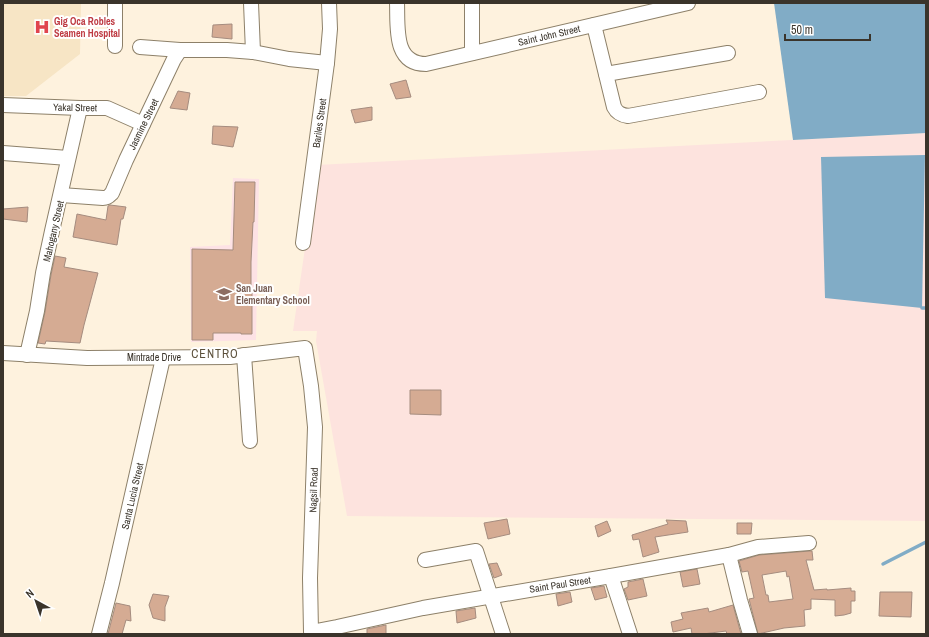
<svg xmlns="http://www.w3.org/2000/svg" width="929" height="637" viewBox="0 0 929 637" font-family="'Archivo Narrow',sans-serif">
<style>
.built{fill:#f7e5c5}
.industrial{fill:#fde3de}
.education{fill:#fde2e5}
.water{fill:#81acc6}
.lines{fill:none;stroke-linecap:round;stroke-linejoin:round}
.stream{stroke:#81acc6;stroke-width:3.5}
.building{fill:#d5ab93;stroke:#a58c7f;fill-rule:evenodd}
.minor-casing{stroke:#8d8069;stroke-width:16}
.minor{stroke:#fff;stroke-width:14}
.labels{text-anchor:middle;stroke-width:4;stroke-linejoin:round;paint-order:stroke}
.health-label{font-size:10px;font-weight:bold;fill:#be3a42;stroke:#fff;text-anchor:start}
.street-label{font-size:10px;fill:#3a342b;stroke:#fff}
.education-label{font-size:10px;font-weight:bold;fill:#785e54;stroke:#fff;text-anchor:start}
.quarter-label{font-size:12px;letter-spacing:1px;fill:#5b4f3a;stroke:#fff}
</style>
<rect width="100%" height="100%" fill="#fef2de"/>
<path class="built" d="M 3,3 L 81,3 L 80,54 L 26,96 L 3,96 Z"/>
<path class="industrial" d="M 926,133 L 926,521 L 347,516 L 316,341 L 317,331 L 293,331 L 317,165 Z"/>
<path class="education" d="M 233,178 L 259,179 L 256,340 L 191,342 L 190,247 L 230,245 Z"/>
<g class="water">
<path d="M 774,3 L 926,3 L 926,133 L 793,140 Z"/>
<path d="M 925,155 L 922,308 L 825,298 L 821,157 Z"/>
</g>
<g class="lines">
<g class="stream">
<path d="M 922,308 L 926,308"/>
<path d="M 883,564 L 926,542"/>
</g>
</g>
<g class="building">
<path d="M 232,24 L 232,39 L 212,37 L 213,25 Z"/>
<path d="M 406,80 L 411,97 L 396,99 L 390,84 Z"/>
<path d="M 178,91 L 190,93 L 187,110 L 170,108 Z"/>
<path d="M 372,107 L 372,120 L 355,123 L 351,110 Z"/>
<path d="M 213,126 L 238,127 L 233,147 L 212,144 Z"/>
<path d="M 235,182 L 255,182 L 254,222 L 253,222 L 251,262 L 251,292 L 252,292 L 252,334 L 241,334 L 241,333 L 213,333 L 213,340 L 192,340 L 192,249 L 233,250 Z"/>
<path d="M 110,205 L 126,207 L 123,219 L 121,219 L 117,245 L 73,237 L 77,214 L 106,220 L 108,206 Z"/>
<path d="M 28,207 L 27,222 L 3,219 L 3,209 Z"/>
<path d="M 55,256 L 66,258 L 64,267 L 98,273 L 84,325 L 80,343 L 46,341 L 45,344 L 38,343 L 45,312 L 51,275 Z"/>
<path d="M 410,390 L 441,390 L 441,415 L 410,414 Z"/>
<path d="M 507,519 L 510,534 L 488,539 L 484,523 Z"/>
<path d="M 666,520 L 686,521 L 688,532 L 655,537 L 659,552 L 643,557 L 639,539 L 633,540 L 632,535 L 668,524 Z"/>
<path d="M 607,521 L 611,531 L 598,537 L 595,526 Z"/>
<path d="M 737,523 L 752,523 L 751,534 L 737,534 Z"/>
<path d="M 810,551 L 812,551 L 813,560 L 806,560 L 814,590 L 827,589 L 827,590 L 851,588 L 851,591 L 855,591 L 855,601 L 851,601 L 851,613 L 844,615 L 835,616 L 835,600 L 811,599 L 811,609 L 804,610 L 805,626 L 784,628 L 758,634 L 749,599 L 754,598 L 748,571 L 742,572 L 739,561 L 759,555 ZM 786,571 L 787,577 L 789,576 L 793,599 L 769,602 L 768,595 L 766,595 L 762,575 Z"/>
<path d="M 497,563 L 502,575 L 494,578 L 489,564 Z"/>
<path d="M 697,569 L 700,584 L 683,587 L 680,572 Z"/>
<path d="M 643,579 L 647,596 L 628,600 L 624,589 L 628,587 L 628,582 Z"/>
<path d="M 604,586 L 607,597 L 595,600 L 591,588 Z"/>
<path d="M 570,592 L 572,602 L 558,606 L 556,594 Z"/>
<path d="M 880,592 L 912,592 L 911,617 L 879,616 Z"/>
<path d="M 153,594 L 169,596 L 165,607 L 165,621 L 153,618 L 149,605 Z"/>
<path d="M 116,603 L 130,606 L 131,621 L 126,620 L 122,634 L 108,634 Z"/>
<path d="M 733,605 L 741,634 L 727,634 L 726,631 L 703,634 L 692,634 L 691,628 L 673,632 L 671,622 L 683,619 L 681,613 L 708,608 L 709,612 Z"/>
<path d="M 475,608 L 476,618 L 457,623 L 456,611 Z"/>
<path d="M 386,625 L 386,634 L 367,634 L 367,629 Z"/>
</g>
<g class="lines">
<defs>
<g id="minor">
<path d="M 251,3 L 253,52"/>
<path d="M 397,3 C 398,27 393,64 426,64 L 688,3"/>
<path d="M 472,3 L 472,53"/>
<path d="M 594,25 L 614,107 C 617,113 621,115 628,116 L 759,92"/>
<path d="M 115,46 L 115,3"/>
<path d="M 140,47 L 180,50 L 227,50 L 253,52 L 289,59 L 327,63"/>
<path d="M 606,74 L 728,53"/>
<path d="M 3,105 L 80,108 L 107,108 L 143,124"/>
<path d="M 3,153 L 68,158"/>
<path d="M 61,195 L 103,198 C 108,198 109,196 112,193 L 126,160 L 174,59 L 180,50"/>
<path d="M 303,243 L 327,63 L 330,29 L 329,3"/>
<path d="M 3,353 L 87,358 L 230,357 L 305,348 L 311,386 L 315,427 L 310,578 L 311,632 L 337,627 L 423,608 L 611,576 L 729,555 L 758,547 L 809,543"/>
<path d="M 27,355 L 37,311 L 43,273 L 52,231 L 80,108"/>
<path d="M 244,355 L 250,441"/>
<path d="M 729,555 L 740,600 L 750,634"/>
<path d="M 425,560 L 476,551 L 503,634"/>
<path d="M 611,576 L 630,634"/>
<path d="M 99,634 L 112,583 L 163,358"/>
</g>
</defs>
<use href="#minor" class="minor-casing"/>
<use href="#minor" class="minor"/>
</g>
<defs>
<symbol id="hospital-bare" viewBox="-9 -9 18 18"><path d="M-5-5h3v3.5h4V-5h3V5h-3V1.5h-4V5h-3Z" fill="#e0444e" stroke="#fff" stroke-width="2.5" paint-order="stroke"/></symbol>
<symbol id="school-bare" viewBox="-9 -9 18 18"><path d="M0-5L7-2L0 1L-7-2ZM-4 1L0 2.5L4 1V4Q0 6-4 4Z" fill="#8d6e63" stroke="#fff" stroke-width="2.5" paint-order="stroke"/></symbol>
</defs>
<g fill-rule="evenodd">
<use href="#hospital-bare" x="31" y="16" width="22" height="22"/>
<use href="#school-bare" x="213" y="283" width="22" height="22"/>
</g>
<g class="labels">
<g class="health-label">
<text x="54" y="25">Gig Oca Robles<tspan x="54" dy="12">Seamen Hospital</tspan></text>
</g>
<g class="street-label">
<text transform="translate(549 35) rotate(-13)" y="4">Saint John Street</text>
<text transform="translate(75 107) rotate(1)" y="4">Yakal Street</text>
<text transform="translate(319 123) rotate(-82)" y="4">Bariles Street</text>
<text transform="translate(143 124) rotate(-64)" y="4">Jasmine Street</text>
<text transform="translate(53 231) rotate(-77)" y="4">Mahogany Street</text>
<text x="154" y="361">Mintrade Drive</text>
<text transform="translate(313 490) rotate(-88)" y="4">Nagsil Road</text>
<text transform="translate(132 496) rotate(-77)" y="4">Santa Lucia Street</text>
<text transform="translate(560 584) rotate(-9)" y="4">Saint Paul Street</text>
</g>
<g class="education-label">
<text x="236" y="292">San Juan<tspan x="236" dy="12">Elementary School</tspan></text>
</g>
<g class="quarter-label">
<text x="215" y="358">CENTRO</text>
</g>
</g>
<rect width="929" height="637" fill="none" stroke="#3a342b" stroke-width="8"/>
<g transform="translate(36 601) rotate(320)" stroke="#ffffff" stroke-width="3" paint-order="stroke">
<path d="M0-3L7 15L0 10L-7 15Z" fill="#3a342b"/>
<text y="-6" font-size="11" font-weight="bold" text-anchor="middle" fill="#3a342b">N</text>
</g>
<path d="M785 34v6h85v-6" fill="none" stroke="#3a342b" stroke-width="2"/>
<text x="791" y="34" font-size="12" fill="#3a342b" stroke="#ffffff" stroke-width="3" paint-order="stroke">50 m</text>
</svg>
